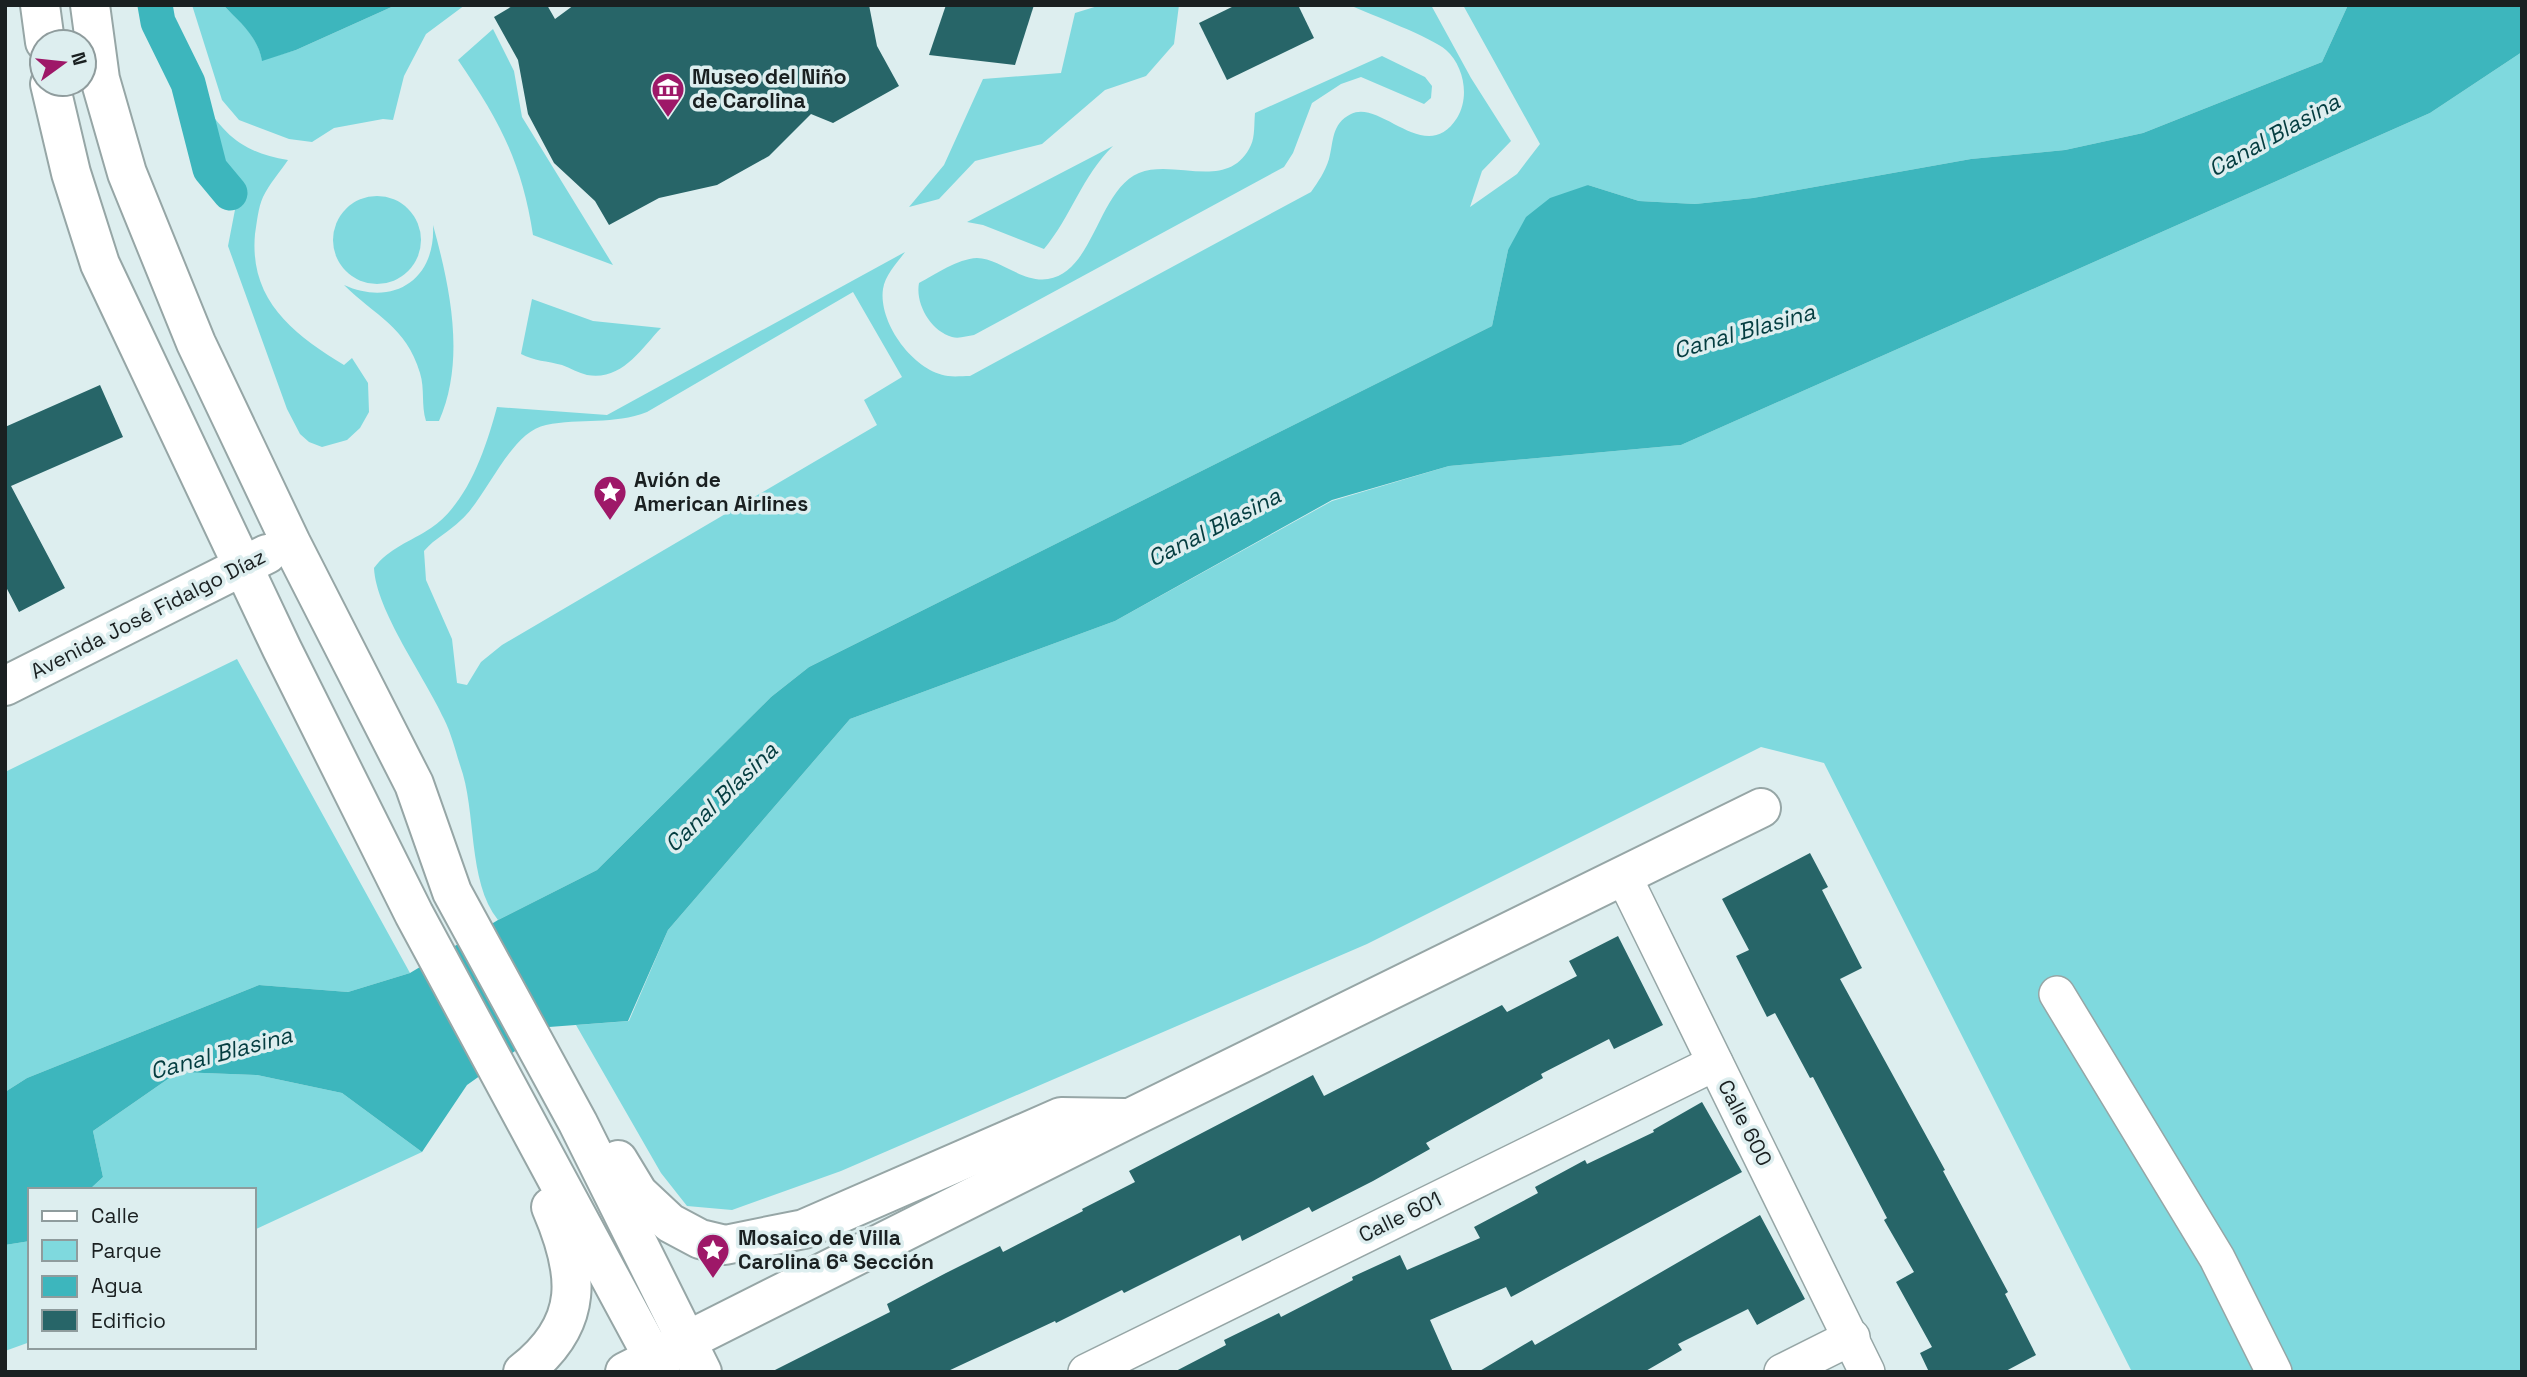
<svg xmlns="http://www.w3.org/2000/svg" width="2527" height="1377" viewBox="0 0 2527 1377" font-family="'Space Grotesk',sans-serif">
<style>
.green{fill:#7fd9de;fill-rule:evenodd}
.water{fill:#3db6bd}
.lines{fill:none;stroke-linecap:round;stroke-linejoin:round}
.canal{stroke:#3db6bd;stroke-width:35}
.building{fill:#276568}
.street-casing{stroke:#96a6a6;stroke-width:38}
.secondary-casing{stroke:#96a6a6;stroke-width:42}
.street{stroke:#fff;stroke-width:35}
.secondary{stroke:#fff;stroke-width:38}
.labels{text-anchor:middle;stroke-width:7;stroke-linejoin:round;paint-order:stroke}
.poi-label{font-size:21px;font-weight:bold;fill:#1a2021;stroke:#ddeeef;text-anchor:start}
.street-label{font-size:21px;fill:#1a2021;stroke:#ddeeef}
.water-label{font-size:23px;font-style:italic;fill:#043d40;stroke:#ddeeef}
</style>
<rect width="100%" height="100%" fill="#ddeeef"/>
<g class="green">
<path d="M 192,5 L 223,5 C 240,21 258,37 262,60 L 296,50 L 396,5 L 465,5 L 426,34 L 404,76 L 393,120 L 383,119 L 334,128 L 312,142 L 289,139 L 239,120 L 222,100 Z"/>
<path d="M 1101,5 L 1179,5 L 1174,44 L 1146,76 L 1105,90 L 1042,144 L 975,161 L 939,199 L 909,207 L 944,165 L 983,79 L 1061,73 L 1075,13 Z"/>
<path d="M 1349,5 L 1431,5 L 1471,78 L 1511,141 L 1482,171 L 1470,207 L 1517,174 L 1540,144 L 1463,5 L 2348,5 L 2322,62 L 2143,133 L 2065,150 L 1971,159 L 1753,198 L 1695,204 L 1639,201 L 1588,185 L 1508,250 L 1492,326 L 809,667 L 771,697 L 597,870 L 498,920 C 467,881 477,811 460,765 C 455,749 451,733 444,719 C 425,677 376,611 374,568 C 389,548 410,542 431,528 C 468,503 486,448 497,407 L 607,415 L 905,252 C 897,263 885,275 883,289 C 878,323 914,372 948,376 C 955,377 963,376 970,376 L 1311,192 C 1318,182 1325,172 1329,159 C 1334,141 1331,124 1351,114 C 1381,99 1426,167 1457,118 C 1470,97 1464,66 1446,50 C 1433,38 1370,14 1349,5 ZM 853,292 L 902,377 L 864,400 L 877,425 L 502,645 L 481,662 L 467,685 L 457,683 L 452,639 L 426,580 L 424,551 C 435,538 449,532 461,520 C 487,497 510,432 546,425 C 580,418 614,425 647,412 Z"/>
<path d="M 493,29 L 514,71 L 522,117 L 613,265 L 533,235 C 522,162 499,120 458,60 Z"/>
<path d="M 2522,52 L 2522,1372 L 2132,1372 L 1824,763 L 1761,747 L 1367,944 L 841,1171 L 732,1210 L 687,1206 L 661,1173 L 576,1025 L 629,1021 L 668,930 L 850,719 L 1115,621 L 1332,501 L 1449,466 L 1681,445 L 2430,113 Z"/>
<path d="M 1382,56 L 1425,77 L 1432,86 L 1431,98 L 1424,104 L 1361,77 L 1341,84 L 1312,103 L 1293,153 L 1284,167 L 974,335 C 967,336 959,339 952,337 C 931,331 915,304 919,283 C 936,274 957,259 977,258 C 999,258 1022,283 1048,279 C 1094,272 1098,190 1139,173 C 1175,158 1229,193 1251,145 C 1255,137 1254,123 1255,113 Z"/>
<path d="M 202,100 C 225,136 244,153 288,160 C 280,172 269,184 263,197 C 258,208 257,222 255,234 C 249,300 293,334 344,365 L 352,358 L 368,383 L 369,412 L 360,428 L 347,440 L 322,447 L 309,442 L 300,434 L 287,409 L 228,246 L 239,189 L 214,151 Z"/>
<path d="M 1113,146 C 1082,176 1071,217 1044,249 L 983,225 L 967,222 Z"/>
<circle cx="377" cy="240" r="44"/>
<path d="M 433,225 C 450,287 466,360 439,421 L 426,421 C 421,405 425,389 420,373 C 406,326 375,316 344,285 C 393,307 436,280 433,225 Z"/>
<path d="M 532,299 L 593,321 L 661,328 C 640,350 622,381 587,375 C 579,373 570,368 562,365 C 547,361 534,361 521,354 Z"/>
<path d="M 237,659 L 410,973 L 348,992 L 259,985 L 27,1078 L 5,1092 L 5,772 Z"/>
<path d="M 178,1072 L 257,1075 L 342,1093 L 422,1152 L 254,1230 L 254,1190 L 89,1190 L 103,1177 L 93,1131 Z"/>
<path d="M 30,1241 L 30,1342 L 5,1351 L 5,1245 Z"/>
</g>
<g class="water">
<path d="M 223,5 L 396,5 L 296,50 L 262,61 C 258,37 240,22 223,5 Z"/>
<path d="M 2348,5 L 2522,5 L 2522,52 L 2430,113 L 1681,445 L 1449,466 L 1332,500 L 1115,621 L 850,719 L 668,930 L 628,1021 L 549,1027 L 467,1085 L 422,1152 L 342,1093 L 257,1075 L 178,1072 L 93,1131 L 103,1177 L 89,1190 L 30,1190 L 30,1241 L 5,1245 L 5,1092 L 27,1078 L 259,985 L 348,992 L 410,973 L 498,920 L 597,870 L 771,697 L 809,667 L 1492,326 L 1508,250 L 1526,217 L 1550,198 L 1588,185 L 1639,201 L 1695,204 L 1753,198 L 1971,159 L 2065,150 L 2143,133 L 2322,62 Z"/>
</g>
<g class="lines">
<path class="canal" d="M 155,5 L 158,22 L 188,83 L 210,169 L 230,193"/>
</g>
<g class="building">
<path d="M 514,5 L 547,5 L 555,19 L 574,5 L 869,5 L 877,46 L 899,86 L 833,123 L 811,114 L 769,156 L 717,185 L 659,198 L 609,225 L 595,201 L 554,163 L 528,114 L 518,60 L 494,17 Z"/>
<path d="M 946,5 L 1034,5 L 1015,65 L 929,55 Z"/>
<path d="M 1236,5 L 1298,5 L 1314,38 L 1227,80 L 1199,23 Z"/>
<path d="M 100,385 L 123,437 L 11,486 L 65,588 L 19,612 L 5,585 L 5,427 Z"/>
<path d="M 1810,853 L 1828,887 L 1822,890 L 1862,968 L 1840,979 L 1945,1170 L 1943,1171 L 2008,1292 L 2005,1294 L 2036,1355 L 2004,1372 L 1929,1372 L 1920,1353 L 1932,1347 L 1896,1282 L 1914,1272 L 1884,1220 L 1887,1218 L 1813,1077 L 1810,1078 L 1775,1013 L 1767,1017 L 1736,956 L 1749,950 L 1722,899 Z"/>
<path d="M 1618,936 L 1663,1025 L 1614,1049 L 1609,1039 L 1541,1074 L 1543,1078 L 1426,1143 L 1430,1149 L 1373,1181 L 1312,1212 L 1309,1207 L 1242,1241 L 1240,1235 L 1124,1293 L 1122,1290 L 1056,1323 L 1055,1321 L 946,1372 L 771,1372 L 890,1312 L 887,1304 L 946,1273 L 1000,1246 L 1003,1252 L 1083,1211 L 1082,1209 L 1135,1182 L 1129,1171 L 1313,1075 L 1324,1096 L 1502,1005 L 1507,1012 L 1577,976 L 1569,961 Z"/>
<path d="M 1702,1102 L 1742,1172 L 1511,1297 L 1506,1287 L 1430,1320 L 1453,1372 L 1174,1372 L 1226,1345 L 1224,1340 L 1279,1313 L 1281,1317 L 1353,1280 L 1352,1277 L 1400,1255 L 1407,1270 L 1480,1238 L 1474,1227 L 1538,1193 L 1535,1187 L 1585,1160 L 1587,1164 L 1654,1132 L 1653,1130 Z"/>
<path d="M 1760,1215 L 1805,1299 L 1757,1325 L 1748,1309 L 1678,1344 L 1682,1350 L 1644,1372 L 1478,1372 L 1532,1340 L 1535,1345 L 1587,1315 Z"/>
</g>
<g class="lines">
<defs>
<g id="street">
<path d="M 1623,875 L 1867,1372"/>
<path d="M 2057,994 L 2217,1258 L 2274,1372"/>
<path d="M 1086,1372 L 1715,1063"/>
<path d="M 1782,1372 L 1852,1337"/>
</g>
<g id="secondary">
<path d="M 40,5 L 45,42"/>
<path d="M 90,5 L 100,79 L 127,173 L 196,343 L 291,543 L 414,784 L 452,892 L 578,1123 L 702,1372"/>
<path d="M 50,84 L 71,173 L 100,264 L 282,649 L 414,914 L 661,1372"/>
<path d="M 5,686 L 267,554"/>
<path d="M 618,1160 L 638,1193 L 670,1223 L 700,1239 L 725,1245 L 804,1229 L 1061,1117 L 1124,1118"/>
<path d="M 523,1372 C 586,1323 579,1272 551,1207"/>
<path d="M 625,1372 L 1130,1118 L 1761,808"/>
</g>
</defs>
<use href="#street" class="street-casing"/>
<use href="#secondary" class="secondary-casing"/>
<use href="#street" class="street"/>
<use href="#secondary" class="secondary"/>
</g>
<defs>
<symbol id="museum-pin" viewBox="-11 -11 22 30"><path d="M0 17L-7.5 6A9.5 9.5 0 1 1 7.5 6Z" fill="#9e1868" stroke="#ddeeef"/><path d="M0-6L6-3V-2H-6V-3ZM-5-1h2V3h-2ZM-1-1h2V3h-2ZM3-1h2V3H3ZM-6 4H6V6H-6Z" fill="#fff"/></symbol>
<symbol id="sight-pin" viewBox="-11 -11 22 30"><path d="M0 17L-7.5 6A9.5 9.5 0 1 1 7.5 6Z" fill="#9e1868" stroke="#ddeeef"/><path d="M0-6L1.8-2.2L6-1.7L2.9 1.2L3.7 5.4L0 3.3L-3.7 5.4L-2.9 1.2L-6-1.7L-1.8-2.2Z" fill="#fff"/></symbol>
</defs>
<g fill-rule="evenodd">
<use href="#museum-pin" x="649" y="70" width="38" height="52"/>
<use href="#sight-pin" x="591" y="473" width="38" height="52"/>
<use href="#sight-pin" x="694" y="1231" width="38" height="52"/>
</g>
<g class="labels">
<g class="poi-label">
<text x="692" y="84">Museo del Niño<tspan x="692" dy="24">de Carolina</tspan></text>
<text x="634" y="487">Avión de<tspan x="634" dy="24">American Airlines</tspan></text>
<text x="738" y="1245">Mosaico de Villa<tspan x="738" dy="24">Carolina 6ª Sección</tspan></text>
</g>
<g class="street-label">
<text transform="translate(148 614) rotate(-27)" y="7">Avenida José Fidalgo Díaz</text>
<text transform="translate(1745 1123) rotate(63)" y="7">Calle 600</text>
<text transform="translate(1400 1217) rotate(-26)" y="7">Calle 601</text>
</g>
<g class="water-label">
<text transform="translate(2274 135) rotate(-29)" y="8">Canal Blasina</text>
<text transform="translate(1744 331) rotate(-16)" y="8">Canal Blasina</text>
<text transform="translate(1214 527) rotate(-27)" y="8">Canal Blasina</text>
<text transform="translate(721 797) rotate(-44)" y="8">Canal Blasina</text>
<text transform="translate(221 1053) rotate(-15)" y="8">Canal Blasina</text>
</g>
</g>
<rect width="2527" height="1377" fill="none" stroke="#1a2021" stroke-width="14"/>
<rect x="28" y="1188" width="228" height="161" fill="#ddeeef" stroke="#8f9c9d" stroke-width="2"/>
<rect x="42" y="1211" width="35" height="10" fill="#ffffff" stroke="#8f9c9d" stroke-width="2"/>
<text x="91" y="1223" font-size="21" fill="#1a2021">Calle</text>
<rect x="42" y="1240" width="35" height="21" fill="#7fd9de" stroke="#8f9c9d" stroke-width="2"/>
<text x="91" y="1258" font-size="21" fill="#1a2021">Parque</text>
<rect x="42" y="1276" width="35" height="21" fill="#3db6bd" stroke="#8f9c9d" stroke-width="2"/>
<text x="91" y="1293" font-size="21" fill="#1a2021">Agua</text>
<rect x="42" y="1310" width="35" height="21" fill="#276568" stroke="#8f9c9d" stroke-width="2"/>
<text x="91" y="1328" font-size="21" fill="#1a2021">Edificio</text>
<g transform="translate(63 63) rotate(75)"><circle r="33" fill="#ddeeef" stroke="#8f9c9d" stroke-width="2"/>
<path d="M0-5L12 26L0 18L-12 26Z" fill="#9e1868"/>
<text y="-10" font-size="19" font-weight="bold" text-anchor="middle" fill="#1a2021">N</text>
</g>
</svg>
